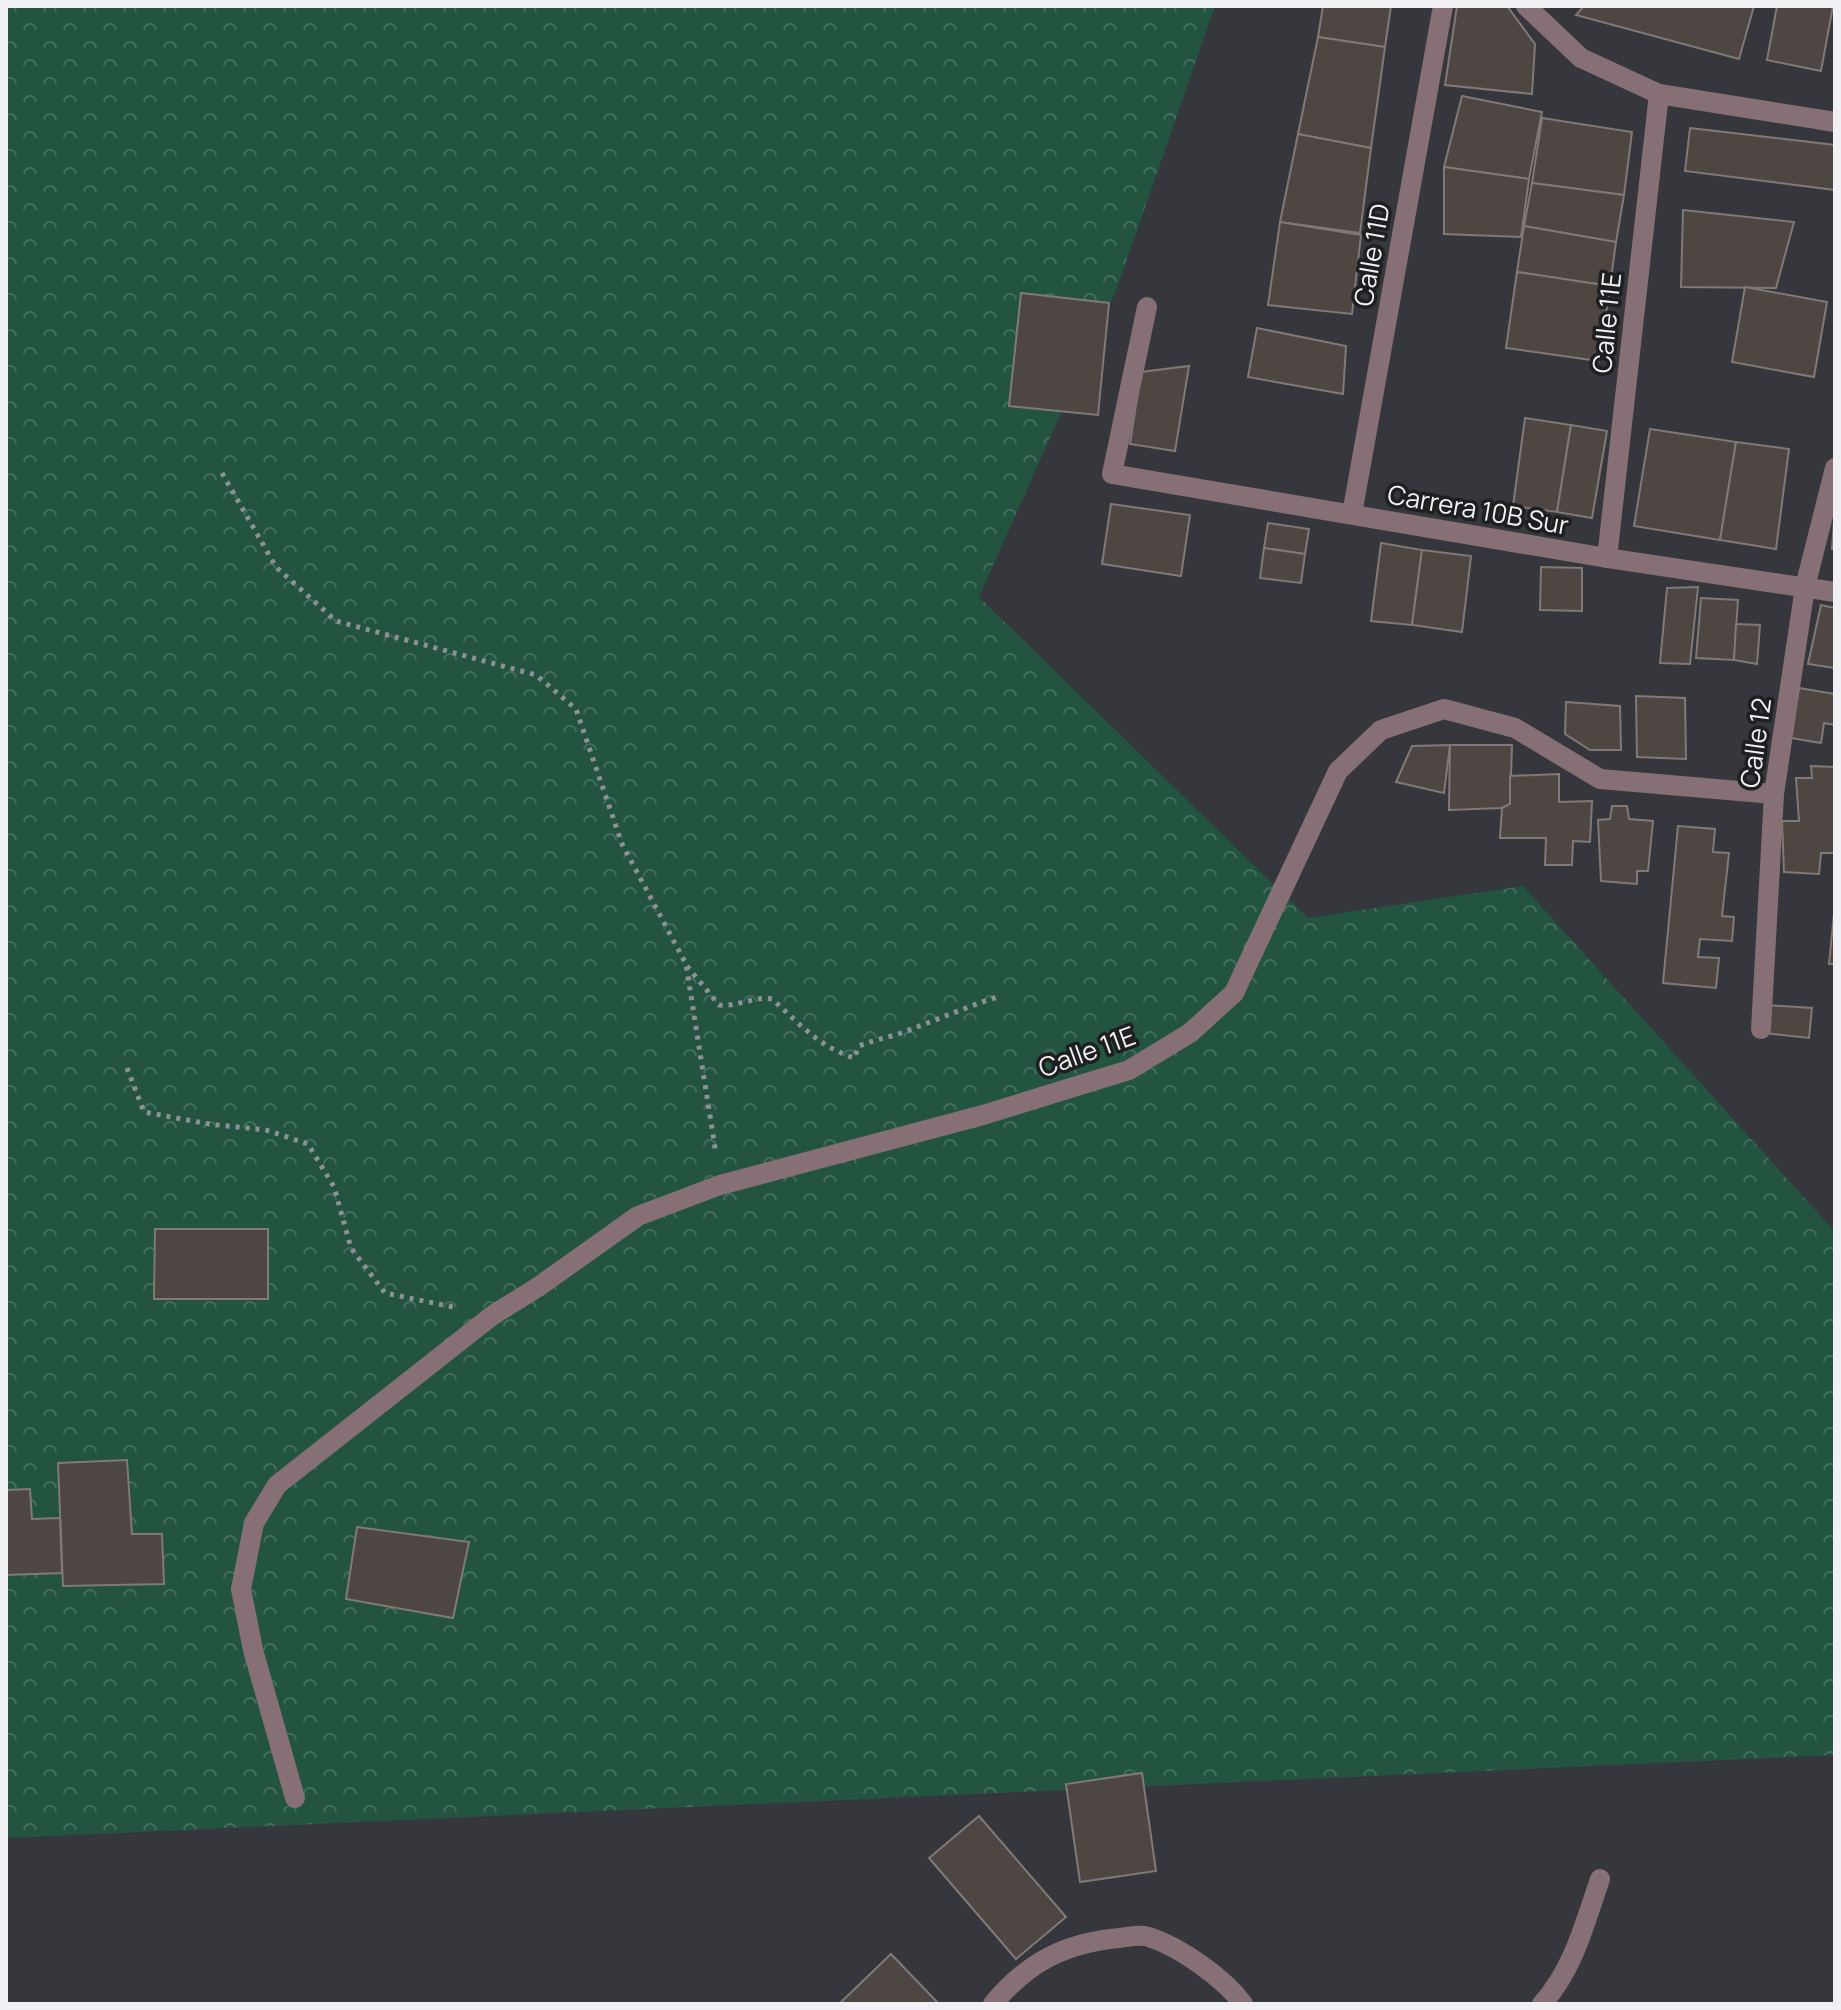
<svg xmlns="http://www.w3.org/2000/svg" width="1841" height="2010" viewBox="0 0 1841 2010" font-family="Manrope,sans-serif">
<style>
.forest{fill:url(#forest-crowns)}
.building{fill:#4d4643;stroke:#817976;stroke-width:2}
.lines{fill:none;stroke-linecap:round;stroke-linejoin:round}
.path{stroke:#8f9095;stroke-width:5;stroke-dasharray:4 6;stroke-linecap:butt}
.lane{stroke:#877075;stroke-width:20}
.street{stroke:#877075;stroke-width:20}
.labels{text-anchor:middle;stroke-width:7;stroke-linejoin:round;paint-order:stroke}
.street-label{font-size:26px;fill:#f1f1f5;stroke:#1e1f21}
</style>
<defs>
<pattern id="forest-crowns" width="20" height="18" patternUnits="userSpaceOnUse" patternTransform="scale(2)"><rect width="20" height="18" fill="#225440"/><path d="M2 6a3 3 0 1 1 6 0M12 15a3 3 0 1 1 6 0" fill="none" stroke="#436d5c"/></pattern>
</defs>
<rect width="100%" height="100%" fill="#36373d"/>
<path class="forest" d="M 6,6 L 1215,6 L 1118,285 L 979,597 L 1308,918 L 1523,886 L 1835,1232 L 1835,1755 L 6,1838 Z"/>
<g class="building">
<path d="M 1323,6 L 1391,6 L 1385,47 L 1318,37 Z"/>
<path d="M 1457,6 L 1507,6 L 1535,44 L 1532,94 L 1445,85 Z"/>
<path d="M 1584,6 L 1754,6 L 1739,59 L 1576,15 Z"/>
<path d="M 1777,6 L 1833,6 L 1821,71 L 1767,60 Z"/>
<path d="M 1318,37 L 1385,47 L 1371,148 L 1298,134 Z"/>
<path d="M 1462,96 L 1542,112 L 1529,179 L 1444,167 Z"/>
<path d="M 1542,118 L 1632,132 L 1624,195 L 1532,183 Z"/>
<path d="M 1690,128 L 1835,145 L 1835,190 L 1685,171 Z"/>
<path d="M 1298,134 L 1371,148 L 1360,233 L 1280,222 Z"/>
<path d="M 1444,167 L 1529,179 L 1521,237 L 1444,234 Z"/>
<path d="M 1532,183 L 1624,195 L 1616,242 L 1524,226 Z"/>
<path d="M 1683,210 L 1794,222 L 1776,288 L 1681,287 Z"/>
<path d="M 1280,222 L 1361,235 L 1352,314 L 1268,305 Z"/>
<path d="M 1524,226 L 1616,242 L 1610,286 L 1517,272 Z"/>
<path d="M 1517,272 L 1610,286 L 1599,361 L 1506,348 Z"/>
<path d="M 1745,287 L 1827,302 L 1814,377 L 1732,362 Z"/>
<path d="M 1021,293 L 1109,303 L 1098,415 L 1009,406 Z"/>
<path d="M 1257,328 L 1346,346 L 1343,394 L 1248,377 Z"/>
<path d="M 1189,366 L 1175,451 L 1130,444 L 1141,372 Z"/>
<path d="M 1525,418 L 1571,425 L 1557,512 L 1513,506 Z"/>
<path d="M 1571,425 L 1607,431 L 1592,518 L 1557,512 Z"/>
<path d="M 1650,429 L 1736,442 L 1720,540 L 1634,526 Z"/>
<path d="M 1736,442 L 1789,449 L 1776,549 L 1720,540 Z"/>
<path d="M 1111,504 L 1190,515 L 1181,576 L 1102,564 Z"/>
<path d="M 1835,507 L 1835,549 L 1832,549 Z"/>
<path d="M 1268,523 L 1309,529 L 1305,554 L 1264,548 Z"/>
<path d="M 1381,543 L 1422,550 L 1412,625 L 1371,621 Z"/>
<path d="M 1264,548 L 1305,554 L 1301,583 L 1260,578 Z"/>
<path d="M 1422,550 L 1471,556 L 1462,632 L 1412,625 Z"/>
<path d="M 1541,567 L 1582,568 L 1582,611 L 1540,610 Z"/>
<path d="M 1698,587 L 1690,664 L 1660,663 L 1667,588 Z"/>
<path d="M 1701,598 L 1738,600 L 1734,660 L 1696,658 Z"/>
<path d="M 1821,605 L 1835,608 L 1835,668 L 1808,664 Z"/>
<path d="M 1736,624 L 1760,625 L 1757,664 L 1734,660 Z"/>
<path d="M 1799,688 L 1835,694 L 1835,725 L 1824,723 L 1821,743 L 1791,738 Z"/>
<path d="M 1636,696 L 1685,698 L 1686,759 L 1637,757 Z"/>
<path d="M 1566,702 L 1620,706 L 1621,750 L 1590,750 L 1565,734 Z"/>
<path d="M 1450,745 L 1444,793 L 1396,782 L 1412,746 Z"/>
<path d="M 1450,745 L 1512,745 L 1510,804 L 1502,808 L 1449,810 Z"/>
<path d="M 1811,766 L 1835,767 L 1835,853 L 1821,853 L 1819,874 L 1784,872 L 1782,821 L 1799,821 L 1796,778 L 1812,778 Z"/>
<path d="M 1559,774 L 1559,802 L 1592,801 L 1590,842 L 1573,841 L 1572,865 L 1545,865 L 1546,838 L 1500,838 L 1502,808 L 1510,804 L 1510,776 Z"/>
<path d="M 1612,806 L 1627,806 L 1629,819 L 1653,821 L 1648,871 L 1637,871 L 1637,884 L 1601,881 L 1598,820 L 1610,819 Z"/>
<path d="M 1678,826 L 1715,829 L 1713,852 L 1729,853 L 1722,916 L 1734,917 L 1732,941 L 1700,939 L 1698,957 L 1719,958 L 1716,988 L 1663,983 Z"/>
<path d="M 1835,904 L 1835,964 L 1829,964 Z"/>
<path d="M 1766,1005 L 1812,1008 L 1809,1038 L 1764,1033 Z"/>
<path d="M 155,1229 L 268,1229 L 268,1299 L 154,1299 Z"/>
<path d="M 127,1460 L 132,1534 L 162,1534 L 164,1584 L 63,1586 L 58,1463 Z"/>
<path d="M 30,1489 L 32,1519 L 60,1518 L 62,1573 L 6,1575 L 6,1490 Z"/>
<path d="M 357,1527 L 469,1542 L 453,1618 L 346,1599 Z"/>
<path d="M 1142,1773 L 1156,1871 L 1080,1882 L 1066,1784 Z"/>
<path d="M 979,1816 L 1066,1917 L 1016,1959 L 929,1858 Z"/>
<path d="M 891,1954 L 939,2004 L 839,2004 Z"/>
</g>
<g class="lines">
<g class="path">
<path d="M 222,473 L 276,567 L 336,621 L 536,675 L 576,709 L 622,844 L 686,964 L 716,1154"/>
<path d="M 687,966 L 719,1005 C 737,1007 754,996 772,999 C 798,1022 819,1047 854,1058 L 859,1046 C 873,1040 887,1038 901,1033 C 934,1021 966,1007 1000,996"/>
<path d="M 127,1068 L 144,1112 L 209,1124 L 266,1130 L 308,1144 L 334,1187 L 351,1248 L 385,1293 L 453,1307"/>
</g>
<path class="lane" d="M 1542,2004 C 1573,1970 1585,1923 1600,1879"/>
<g class="street">
<path d="M 1526,6 L 1581,58 L 1659,94 L 1835,122"/>
<path d="M 1147,307 L 1112,474 L 1607,558 L 1835,592"/>
<path d="M 1352,514 L 1443,6"/>
<path d="M 1607,558 L 1659,94"/>
<path d="M 1761,1029 L 1774,794 L 1805,587 L 1835,468"/>
<path d="M 295,1798 L 253,1650 L 241,1589 L 254,1523 L 277,1485 L 493,1315 L 538,1287 L 638,1216 L 720,1185 L 983,1115 L 1129,1070 L 1190,1033 L 1234,993 L 1338,771 L 1381,730 L 1444,709 L 1515,728 L 1600,779 L 1774,794"/>
<path d="M 993,2004 C 1028,1962 1065,1943 1119,1938 C 1128,1937 1141,1934 1149,1937 C 1180,1947 1224,1978 1243,2004"/>
</g>
</g>
<g class="labels">
<g class="street-label">
<text transform="translate(1372 255) rotate(-80)" y="9">Calle 11D</text>
<text transform="translate(1607 323) rotate(-84)" y="9">Calle 11E</text>
<text transform="translate(1478 510) rotate(10)" y="9">Carrera 10B Sur</text>
<text transform="translate(1756 743) rotate(-82)" y="9">Calle 12</text>
<text transform="translate(1087 1052) rotate(-20)" y="9">Calle 11E</text>
</g>
</g>
<rect width="1841" height="2010" fill="none" stroke="#f1f1f5" stroke-width="16"/>
</svg>
